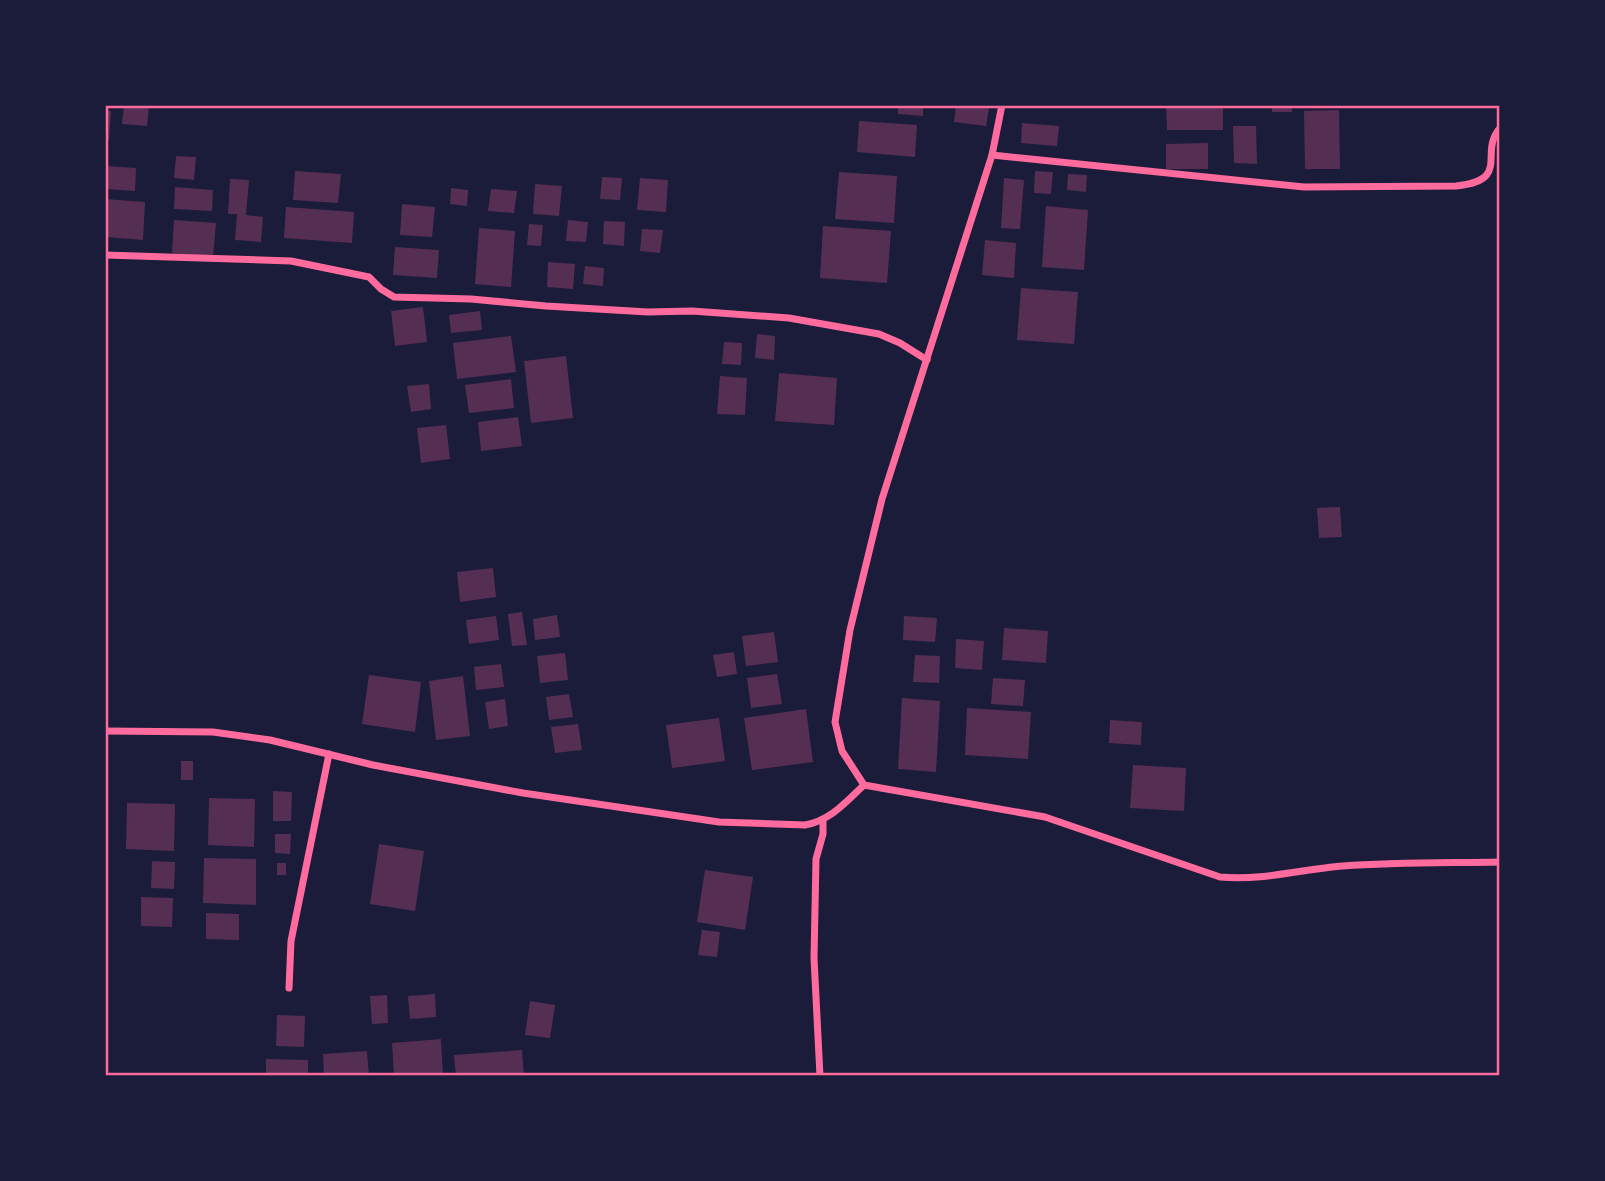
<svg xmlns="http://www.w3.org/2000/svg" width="1605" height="1181" viewBox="0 0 1605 1181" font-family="Inter,sans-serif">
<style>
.building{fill:#542f53}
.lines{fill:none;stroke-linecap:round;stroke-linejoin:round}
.minor{stroke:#ff6b9d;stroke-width:7}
.neatline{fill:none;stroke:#ff6b9d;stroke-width:2.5}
</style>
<rect width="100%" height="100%" fill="#1b1b3a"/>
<g class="building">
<path d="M 124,105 L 149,105 L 147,126 L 122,124 Z"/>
<path d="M 898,105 L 923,105 L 923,116 L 898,114 Z"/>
<path d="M 956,105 L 989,108 L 986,126 L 954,122 Z"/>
<path d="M 1166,105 L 1223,105 L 1223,130 L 1167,130 Z"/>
<rect x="1272" y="105" width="20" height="7"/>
<path d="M 105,110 L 111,111 L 109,140 L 105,140 Z"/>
<path d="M 1339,110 L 1340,169 L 1305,169 L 1304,111 Z"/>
<path d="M 859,121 L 917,125 L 915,157 L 857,152 Z"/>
<path d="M 1022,123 L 1059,126 L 1057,146 L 1021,143 Z"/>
<path d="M 1233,126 L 1256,126 L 1257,164 L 1234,163 Z"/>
<path d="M 1208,143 L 1208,169 L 1166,169 L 1166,144 Z"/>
<path d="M 176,156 L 196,157 L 194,180 L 174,178 Z"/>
<path d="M 105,166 L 136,168 L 135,191 L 105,189 Z"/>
<path d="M 295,171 L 341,174 L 338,203 L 293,200 Z"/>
<path d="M 1035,171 L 1053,172 L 1051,194 L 1034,193 Z"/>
<path d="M 839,172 L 897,176 L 894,223 L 835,219 Z"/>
<path d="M 1068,174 L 1087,175 L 1086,192 L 1067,190 Z"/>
<path d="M 602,177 L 622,178 L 620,200 L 600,199 Z"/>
<path d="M 640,178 L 668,180 L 666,212 L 637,210 Z"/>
<path d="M 1004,178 L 1024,180 L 1020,229 L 1001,228 Z"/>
<path d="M 230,179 L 249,180 L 246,215 L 263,217 L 261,242 L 235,240 L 237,214 L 228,214 Z"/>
<path d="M 535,184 L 562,186 L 559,216 L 533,214 Z"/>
<path d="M 175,187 L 213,190 L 212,211 L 174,209 Z"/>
<path d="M 451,188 L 468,190 L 467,206 L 450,204 Z"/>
<path d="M 491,189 L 517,191 L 514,213 L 488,211 Z"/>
<path d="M 105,199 L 145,202 L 143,240 L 105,237 Z"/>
<path d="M 402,204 L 435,207 L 432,237 L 400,235 Z"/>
<path d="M 1046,206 L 1088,210 L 1084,270 L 1042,267 Z"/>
<path d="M 286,207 L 354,212 L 352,243 L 284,238 Z"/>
<path d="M 174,220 L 216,223 L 213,257 L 172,253 Z"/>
<path d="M 568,220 L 588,222 L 586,242 L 566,241 Z"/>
<path d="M 604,221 L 625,222 L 624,246 L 603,244 Z"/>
<path d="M 529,224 L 543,225 L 541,246 L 527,245 Z"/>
<path d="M 823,226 L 891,231 L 887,283 L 820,278 Z"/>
<path d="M 479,228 L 515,231 L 511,287 L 475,284 Z"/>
<path d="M 642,229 L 663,230 L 660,253 L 640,251 Z"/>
<path d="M 985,240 L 1016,243 L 1014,278 L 982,275 Z"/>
<path d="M 395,247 L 439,250 L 437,278 L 393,275 Z"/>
<path d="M 548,262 L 575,264 L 573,289 L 547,287 Z"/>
<path d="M 585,266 L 604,268 L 603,286 L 583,284 Z"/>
<path d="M 1021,288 L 1078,292 L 1074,344 L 1017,340 Z"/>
<path d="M 423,307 L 427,342 L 395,346 L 391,311 Z"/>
<path d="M 480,311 L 482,330 L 451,333 L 449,315 Z"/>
<path d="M 757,334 L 775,336 L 774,360 L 755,358 Z"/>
<path d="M 511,336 L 516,372 L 457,379 L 453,343 Z"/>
<path d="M 724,342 L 742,343 L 741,365 L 722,364 Z"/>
<path d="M 566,356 L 573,418 L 531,423 L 524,361 Z"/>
<path d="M 779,373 L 837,378 L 834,425 L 775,421 Z"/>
<path d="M 720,376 L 747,378 L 745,415 L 717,414 Z"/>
<path d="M 511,379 L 514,408 L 469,413 L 465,385 Z"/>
<path d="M 429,384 L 431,409 L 411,412 L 407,386 Z"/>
<path d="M 518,417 L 522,446 L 481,451 L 478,422 Z"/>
<path d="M 446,425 L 450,459 L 421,463 L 417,428 Z"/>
<path d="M 1340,507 L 1342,537 L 1319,538 L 1317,508 Z"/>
<path d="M 493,568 L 496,597 L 460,602 L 457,572 Z"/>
<path d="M 522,612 L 527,645 L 512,646 L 508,614 Z"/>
<path d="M 557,615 L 560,637 L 535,640 L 533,619 Z"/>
<path d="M 496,616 L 499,640 L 469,644 L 466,620 Z"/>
<path d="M 904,616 L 937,618 L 935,642 L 903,640 Z"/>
<path d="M 1004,628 L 1048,631 L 1046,663 L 1002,660 Z"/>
<path d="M 774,632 L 778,662 L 746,666 L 742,636 Z"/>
<path d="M 956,639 L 984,641 L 982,670 L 955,668 Z"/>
<path d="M 734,652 L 737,674 L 717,677 L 713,655 Z"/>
<path d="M 565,653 L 568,680 L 540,683 L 537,656 Z"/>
<path d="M 915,655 L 940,656 L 939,683 L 913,682 Z"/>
<path d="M 501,664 L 504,687 L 476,690 L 474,667 Z"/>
<path d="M 777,674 L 782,704 L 751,708 L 747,678 Z"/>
<path d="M 369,675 L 421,682 L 415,732 L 362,724 Z"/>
<path d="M 463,676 L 470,736 L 436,740 L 429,681 Z"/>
<path d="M 993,678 L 1025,680 L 1023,706 L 991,704 Z"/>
<path d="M 569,694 L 573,717 L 549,720 L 546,697 Z"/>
<path d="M 902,698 L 940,701 L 936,772 L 898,769 Z"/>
<path d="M 505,699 L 508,726 L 489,729 L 485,702 Z"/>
<path d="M 967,708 L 1031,712 L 1028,759 L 965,755 Z"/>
<path d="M 806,709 L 813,762 L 752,770 L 744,718 Z"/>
<path d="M 719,718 L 725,761 L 672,768 L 666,725 Z"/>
<path d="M 1110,720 L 1142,722 L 1141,745 L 1109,743 Z"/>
<path d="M 578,724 L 582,750 L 555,753 L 551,727 Z"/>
<rect x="181" y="761" width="12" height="19"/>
<path d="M 1133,765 L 1186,768 L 1184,811 L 1130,808 Z"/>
<path d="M 273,791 L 292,792 L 291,821 L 273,821 Z"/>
<path d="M 209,798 L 255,799 L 254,847 L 208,845 Z"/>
<path d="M 127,803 L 175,804 L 174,851 L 126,849 Z"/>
<path d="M 275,834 L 291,834 L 290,854 L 275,853 Z"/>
<path d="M 379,844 L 424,851 L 415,911 L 370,904 Z"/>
<path d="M 204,858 L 256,859 L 256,905 L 203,903 Z"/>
<path d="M 152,861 L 175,862 L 174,889 L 151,888 Z"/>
<rect x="277" y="863" width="9" height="12"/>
<path d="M 705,870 L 753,877 L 745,930 L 697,922 Z"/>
<path d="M 141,897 L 173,898 L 172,927 L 141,926 Z"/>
<path d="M 206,913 L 239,914 L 239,940 L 206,939 Z"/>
<path d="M 702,930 L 720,932 L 717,957 L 698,955 Z"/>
<path d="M 435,994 L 436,1017 L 410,1019 L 408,996 Z"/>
<path d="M 387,995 L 388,1023 L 372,1024 L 370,996 Z"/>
<path d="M 530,1001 L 555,1005 L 550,1038 L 525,1035 Z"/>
<path d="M 277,1015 L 305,1016 L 304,1047 L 276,1046 Z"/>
<path d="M 441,1039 L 443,1076 L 394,1076 L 392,1043 Z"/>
<path d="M 522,1050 L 524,1076 L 456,1076 L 454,1055 Z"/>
<path d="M 367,1051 L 369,1076 L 324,1076 L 323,1054 Z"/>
<path d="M 266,1059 L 308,1060 L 308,1076 L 266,1076 Z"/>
</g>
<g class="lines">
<g class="minor">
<path d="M 1002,105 L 992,155 L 882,499 L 850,630 L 835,722 L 842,751 L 864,785 L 1045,817 L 1220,877 C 1263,881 1302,869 1343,866 C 1396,862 1448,863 1500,862"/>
<path d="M 992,155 L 1304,187 L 1456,186 C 1512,180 1478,153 1500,128"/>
<path d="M 105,255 L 291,261 L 369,277 L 381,289 L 394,297 L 471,299 L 546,306 L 648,312 L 692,311 L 789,318 L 879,334 L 900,343 L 927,360"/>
<path d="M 105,731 L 213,732 L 270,740 L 373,765 L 523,793 L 719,822 L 805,825 C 830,821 846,802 864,785"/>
<path d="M 289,988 L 291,941 L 329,754"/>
<path d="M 820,1076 L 814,958 L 816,859 L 823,834 L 823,820"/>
</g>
</g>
<rect width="1605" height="1181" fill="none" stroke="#1b1b3a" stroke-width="214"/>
<rect x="107" y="107" width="1391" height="967" class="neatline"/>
</svg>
